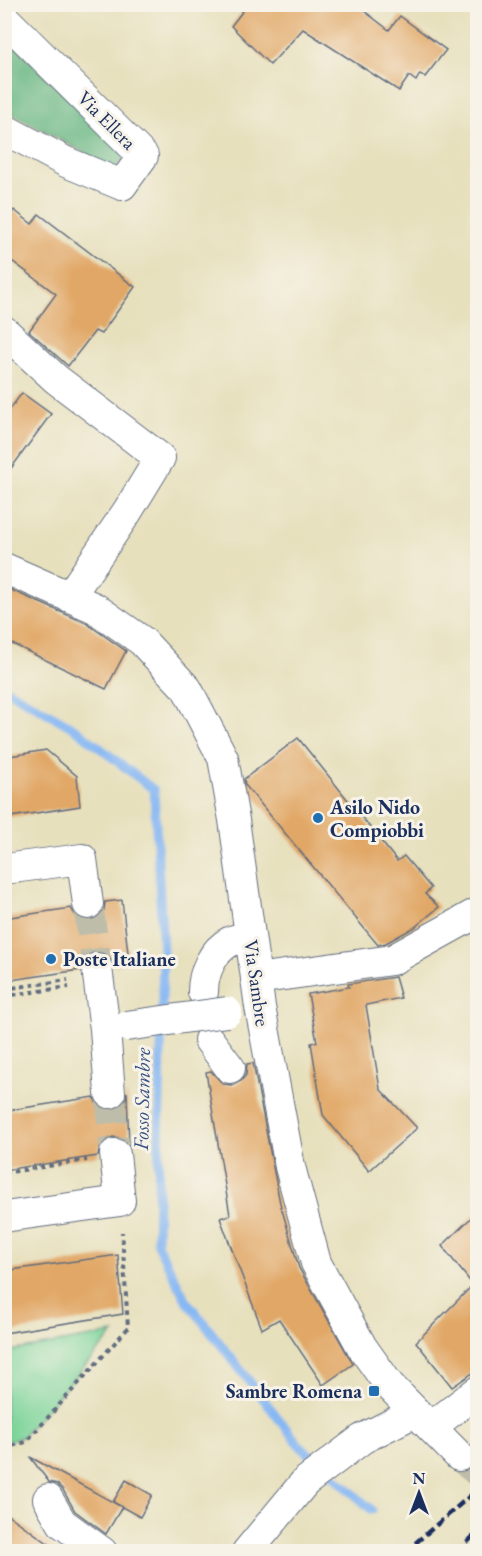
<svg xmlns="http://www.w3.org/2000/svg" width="482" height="1556" viewBox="0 0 482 1556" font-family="'EB Garamond',serif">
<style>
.green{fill:#7cd499;stroke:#4c827c;stroke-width:1.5}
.forest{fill:#65b681;stroke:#407270;stroke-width:1.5}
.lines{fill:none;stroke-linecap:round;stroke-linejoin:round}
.stream{stroke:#87b8f3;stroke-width:9}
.building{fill:#e1a766}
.minor-tunnel{stroke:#bebdaa;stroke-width:30;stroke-dasharray:30 15;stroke-linecap:butt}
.minor-casing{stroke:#626d7f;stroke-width:32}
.path{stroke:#626d7f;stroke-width:4;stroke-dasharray:4.5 4.5;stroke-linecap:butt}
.minor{stroke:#fff;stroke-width:30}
.rail{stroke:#1b2f5e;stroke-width:4.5;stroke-dasharray:9 4.5;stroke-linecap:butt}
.minor-bridge-casing{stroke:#626d7f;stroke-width:32;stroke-linecap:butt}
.minor-bridge{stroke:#fff;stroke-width:30}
.poi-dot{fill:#1f6fb2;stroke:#f7f3e8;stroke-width:2}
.labels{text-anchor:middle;stroke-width:6;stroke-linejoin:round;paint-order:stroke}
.street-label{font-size:20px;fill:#1b2f5e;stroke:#f7f3e8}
.poi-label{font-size:20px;font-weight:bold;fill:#1b2f5e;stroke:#f7f3e8;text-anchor:start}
.water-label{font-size:21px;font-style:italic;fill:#365183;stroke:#f7f3e8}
</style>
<rect width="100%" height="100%" fill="#f7f3e8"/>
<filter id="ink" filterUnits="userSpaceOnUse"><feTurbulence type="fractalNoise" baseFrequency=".0167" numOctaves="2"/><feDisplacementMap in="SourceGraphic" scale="12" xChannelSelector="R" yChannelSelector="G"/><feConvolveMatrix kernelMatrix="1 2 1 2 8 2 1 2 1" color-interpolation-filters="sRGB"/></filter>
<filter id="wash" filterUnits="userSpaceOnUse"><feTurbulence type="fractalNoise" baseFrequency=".008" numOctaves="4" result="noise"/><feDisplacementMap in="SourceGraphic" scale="24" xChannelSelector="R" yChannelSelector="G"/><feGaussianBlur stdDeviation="1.35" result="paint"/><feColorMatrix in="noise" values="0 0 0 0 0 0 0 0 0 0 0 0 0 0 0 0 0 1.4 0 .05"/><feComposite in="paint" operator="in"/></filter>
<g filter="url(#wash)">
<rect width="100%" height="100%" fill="#e7e0bd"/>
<path class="green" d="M 114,1333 L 22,1437 L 5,1442 L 5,1352 Z"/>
<path class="forest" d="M 4,34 L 126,156 L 114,169 L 5,110 Z"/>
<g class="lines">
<path class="stream" d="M 4,688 L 77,730 L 154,790 L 163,951 L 157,1244 L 186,1300 L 300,1446 L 372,1510"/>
</g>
<g id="blocks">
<g class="building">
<path d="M 248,4 L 355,4 L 389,30 L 400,16 L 446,50 L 425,77 L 420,74 L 416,81 L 409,76 L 399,91 L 303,29 L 270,65 L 231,26 Z"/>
<path d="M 14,210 L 32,224 L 39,214 L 135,287 L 101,334 L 95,331 L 68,366 L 29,331 L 56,294 L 4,255 L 4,223 Z"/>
<path d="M 22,393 L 51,414 L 4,478 L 4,417 Z"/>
<path d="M 4,587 L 86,623 L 126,651 L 106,689 L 4,640 Z"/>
<path d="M 298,738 L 397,861 L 404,856 L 431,888 L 425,894 L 439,907 L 415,927 L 386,943 L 378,945 L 245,785 L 244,779 Z"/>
<path d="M 46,750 L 77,776 L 80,806 L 4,818 L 4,757 Z"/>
<path d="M 122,900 L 129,962 L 114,965 L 110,957 L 104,952 L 94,951 L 86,955 L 81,961 L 80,970 L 4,981 L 4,918 L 71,908 L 75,915 L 81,920 L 91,921 L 99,917 L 104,910 L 105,902 Z"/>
<path d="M 395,977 L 401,998 L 366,1005 L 380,1089 L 417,1128 L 369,1171 L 323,1115 L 311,1043 L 317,1042 L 308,994 L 349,987 L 348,984 Z"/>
<path d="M 253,1063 L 280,1203 L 299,1268 L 353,1364 L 323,1385 L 279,1319 L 262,1329 L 220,1218 L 230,1215 L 206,1072 L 211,1071 L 223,1084 L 233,1085 L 241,1081 L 246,1075 L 247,1064 Z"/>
<path d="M 127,1092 L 129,1145 L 121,1138 L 113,1137 L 105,1140 L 100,1147 L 98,1156 L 4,1170 L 4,1111 L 94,1097 L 96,1103 L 102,1108 L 112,1110 L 120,1107 L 125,1101 Z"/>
<path d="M 477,1212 L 477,1370 L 452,1387 L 416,1342 L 473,1285 L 442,1246 Z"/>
<path d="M 118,1255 L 123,1314 L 4,1333 L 4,1271 Z"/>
<path d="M 30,1457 L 122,1507 L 106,1534 L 75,1511 L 63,1490 L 57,1484 L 49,1482 Z"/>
<path d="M 126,1480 L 152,1495 L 140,1517 L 113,1502 Z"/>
<path d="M 4,1512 L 59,1551 L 4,1551 Z"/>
</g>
</g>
</g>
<g filter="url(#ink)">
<use href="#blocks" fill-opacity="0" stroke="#626d7f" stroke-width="1.5"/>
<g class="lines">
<g class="minor-tunnel">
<path d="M 88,904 L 97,968"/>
<path d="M 110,1093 L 115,1154"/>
<path d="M 459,1456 L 478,1472"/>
</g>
<defs>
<g id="minor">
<path d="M 4,18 L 143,156 L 122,185 L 66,162 L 4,129"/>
<path d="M 4,331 L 56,379 L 160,458 L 127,512 L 70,596"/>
<path d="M 4,568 L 95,608 L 142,641 L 187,689 L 223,758 L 234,820 L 260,1007 L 290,1167 L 316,1263 L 362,1347 L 389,1385 L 459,1456"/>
<path d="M 4,869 L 82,859 L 88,904"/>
<path d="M 97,968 L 105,1029 L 110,1093"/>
<path d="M 256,979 L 392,960 L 475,914"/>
<path d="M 203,992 C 203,973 212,951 231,941 C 236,939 244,938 250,936"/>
<path d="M 209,1040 L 230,1068"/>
<path d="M 4,1217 L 120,1201 L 115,1154"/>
<path d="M 431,1427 L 478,1391"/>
<path d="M 48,1499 L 62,1523 L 102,1552"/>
<path d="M 247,1552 L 305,1482 L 362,1439 L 415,1412"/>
</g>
</defs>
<use href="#minor" class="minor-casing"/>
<g class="path">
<path d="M 4,989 L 68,980"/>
<path d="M 4,996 L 69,987"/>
<path d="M 4,1173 L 87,1160"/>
<path d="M 4,1448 L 26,1442 L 128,1328 L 122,1232"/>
</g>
<use href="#minor" class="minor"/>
<g class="rail">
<path d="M 405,1552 L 478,1489"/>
<path d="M 457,1552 L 478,1532"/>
</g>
<defs>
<path id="minor-bridge" d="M 126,1026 L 227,1012"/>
</defs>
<use href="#minor-bridge" class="minor-bridge-casing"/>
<use href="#minor-bridge" class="minor-bridge"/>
</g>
</g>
<g class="poi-dot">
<circle cx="318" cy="818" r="6"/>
<circle cx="51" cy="959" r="6"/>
<rect x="368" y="1385" width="12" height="12" rx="3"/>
</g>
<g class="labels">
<g class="street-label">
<text transform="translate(107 120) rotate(45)" y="7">Via Ellera</text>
<text transform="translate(257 983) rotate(82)" y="7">Via Sambre</text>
</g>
<g class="poi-label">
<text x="330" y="814">Asilo Nido<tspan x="330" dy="23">Compiobbi</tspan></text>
<text x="63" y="966">Poste Italiane</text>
<text x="362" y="1398" text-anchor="end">Sambre Romena</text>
</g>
<g class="water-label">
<text transform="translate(142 1099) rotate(-89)" y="7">Fosso Sambre</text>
</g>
</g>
<rect width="482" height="1556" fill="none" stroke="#f7f3e8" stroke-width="24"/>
<g transform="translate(419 1493)" stroke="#f7f3e8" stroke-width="4.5" paint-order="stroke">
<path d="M0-4.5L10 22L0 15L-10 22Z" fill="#1b2f5e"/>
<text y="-9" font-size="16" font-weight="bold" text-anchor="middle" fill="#1b2f5e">N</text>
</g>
</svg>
